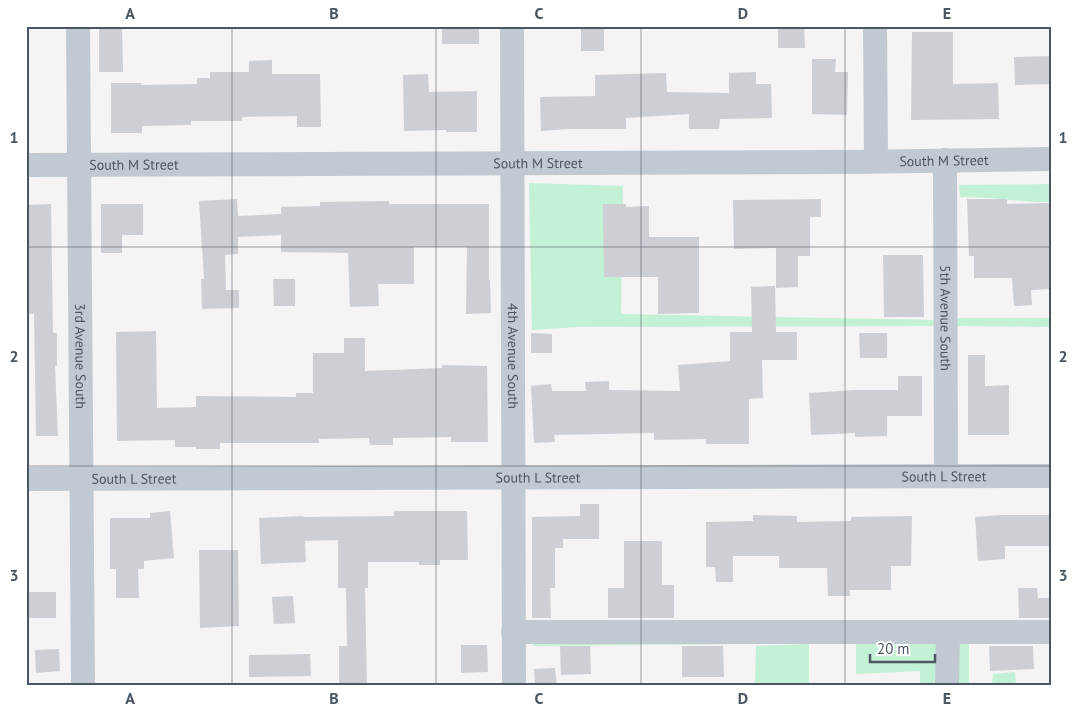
<svg xmlns="http://www.w3.org/2000/svg" width="1077" height="712" viewBox="0 0 1077 712" font-family="'PT Sans',sans-serif">
<style>
.green{fill:#c3f1d5}
.building{fill:#cdcfd5}
.lines{fill:none;stroke-linecap:round;stroke-linejoin:round}
.minor{stroke:#c1cad2;stroke-width:24}
.grid{fill:none;stroke:#4a5661;stroke-width:1;stroke-opacity:0.55}
.labels{text-anchor:middle;stroke-width:5;stroke-linejoin:round;paint-order:stroke}
.street-label{font-size:14px;fill:#4a5661;stroke:#fff}
.neatline{fill:none;stroke:#4a5661;stroke-width:2}
.grid-label{font-size:16px;text-anchor:middle;font-weight:bold;fill:#4a5661}
</style>
<rect width="100%" height="100%" fill="#f5f3f3"/>
<g class="green">
<path d="M 529,183 L 623,186 L 621,314 L 940,320 L 959,318 L 1051,318 L 1051,327 L 959,326 L 578,327 L 532,330 Z"/>
<path d="M 1051,184 L 1051,202 C 1020,203 991,196 960,197 L 959,185 Z"/>
<path d="M 532,628 L 969,641 L 969,686 L 920,686 L 920,671 L 856,674 L 856,643 L 533,646 Z"/>
<path d="M 809,644 L 809,686 L 755,686 L 756,646 Z"/>
<path d="M 1015,672 L 1016,686 L 992,686 L 993,674 Z"/>
</g>
<g class="building">
<path d="M 99,26 L 122,26 L 123,72 L 99,72 Z"/>
<rect x="442" y="26" width="37" height="18"/>
<rect x="581" y="26" width="23" height="25"/>
<path d="M 778,26 L 804,26 L 805,48 L 778,48 Z"/>
<path d="M 912,32 L 953,32 L 953,84 L 998,83 L 999,119 L 911,120 Z"/>
<path d="M 1051,56 L 1051,84 L 1015,85 L 1014,57 Z"/>
<path d="M 812,59 L 836,59 L 835,72 L 848,72 L 847,115 L 812,114 Z"/>
<path d="M 272,60 L 272,74 L 320,74 L 321,127 L 297,127 L 297,116 L 242,117 L 242,121 L 191,121 L 191,125 L 142,126 L 142,133 L 111,133 L 111,83 L 141,83 L 141,85 L 197,84 L 197,78 L 210,78 L 210,72 L 249,72 L 249,61 Z"/>
<path d="M 756,72 L 756,84 L 771,84 L 772,118 L 720,119 L 719,129 L 689,129 L 689,114 L 626,118 L 626,129 L 569,129 L 541,131 L 540,97 L 595,96 L 595,75 L 666,73 L 667,92 L 729,93 L 729,73 Z"/>
<path d="M 428,74 L 429,92 L 477,91 L 477,132 L 446,132 L 446,130 L 404,131 L 403,75 Z"/>
<path d="M 237,199 L 238,216 L 281,214 L 281,207 L 320,206 L 320,202 L 389,201 L 389,204 L 489,204 L 489,280 L 490,280 L 491,313 L 466,314 L 467,247 L 414,247 L 414,284 L 378,284 L 379,306 L 350,307 L 348,253 L 281,252 L 281,235 L 238,237 L 238,254 L 225,255 L 226,290 L 239,290 L 239,308 L 202,309 L 201,279 L 204,279 L 199,201 Z"/>
<path d="M 821,199 L 821,217 L 810,217 L 810,256 L 798,256 L 798,287 L 776,288 L 776,248 L 734,249 L 733,200 Z"/>
<path d="M 967,199 L 1007,199 L 1007,204 L 1051,203 L 1051,289 L 1031,290 L 1032,305 L 1014,306 L 1012,278 L 974,278 L 974,256 L 969,256 Z"/>
<path d="M 51,204 L 53,333 L 57,333 L 57,366 L 55,366 L 58,436 L 36,436 L 34,314 L 26,314 L 26,205 Z"/>
<path d="M 101,204 L 143,204 L 143,235 L 122,235 L 122,253 L 101,253 Z"/>
<path d="M 603,204 L 626,204 L 626,207 L 649,206 L 649,237 L 699,237 L 699,313 L 658,314 L 658,277 L 604,277 Z"/>
<path d="M 883,255 L 923,255 L 924,317 L 884,317 Z"/>
<path d="M 273,279 L 295,279 L 295,306 L 274,306 Z"/>
<path d="M 775,286 L 776,332 L 797,332 L 797,360 L 762,360 L 763,398 L 749,399 L 749,444 L 706,444 L 706,439 L 654,440 L 654,433 L 554,435 L 555,442 L 534,443 L 531,386 L 551,384 L 552,391 L 586,391 L 585,382 L 609,381 L 609,390 L 680,391 L 678,365 L 730,361 L 730,332 L 752,332 L 751,287 Z"/>
<path d="M 156,331 L 157,408 L 196,407 L 196,396 L 296,397 L 296,393 L 313,393 L 313,353 L 344,353 L 344,338 L 365,338 L 365,371 L 442,368 L 442,365 L 487,366 L 488,442 L 451,442 L 451,437 L 393,438 L 393,445 L 370,445 L 369,438 L 319,439 L 319,443 L 220,443 L 220,449 L 196,449 L 196,447 L 175,447 L 175,440 L 117,441 L 116,332 Z"/>
<path d="M 531,333 L 552,334 L 552,353 L 531,353 Z"/>
<path d="M 859,333 L 887,333 L 887,358 L 860,358 Z"/>
<path d="M 968,355 L 985,355 L 985,386 L 1009,385 L 1009,435 L 968,435 Z"/>
<path d="M 898,376 L 922,376 L 922,416 L 887,416 L 887,436 L 855,437 L 855,433 L 811,435 L 809,393 L 855,390 L 898,390 Z"/>
<path d="M 580,504 L 599,504 L 599,539 L 563,539 L 563,548 L 555,548 L 555,588 L 550,588 L 551,618 L 532,618 L 532,517 L 580,516 Z"/>
<path d="M 170,511 L 174,558 L 144,561 L 144,569 L 138,569 L 139,598 L 116,598 L 116,569 L 110,569 L 110,518 L 150,518 L 150,513 Z"/>
<path d="M 394,511 L 467,511 L 468,560 L 440,560 L 440,565 L 419,565 L 419,562 L 368,562 L 368,588 L 365,588 L 367,686 L 339,686 L 339,646 L 347,646 L 346,588 L 338,588 L 338,540 L 305,541 L 306,562 L 261,564 L 259,518 L 303,516 L 303,517 L 394,516 Z"/>
<path d="M 753,515 L 797,516 L 797,522 L 851,521 L 851,517 L 912,516 L 911,566 L 891,566 L 891,590 L 850,590 L 850,596 L 828,596 L 827,568 L 779,568 L 779,556 L 733,556 L 733,582 L 716,582 L 715,567 L 706,567 L 706,522 L 753,521 Z"/>
<path d="M 999,515 L 1051,515 L 1051,546 L 1005,546 L 1005,559 L 978,561 L 975,517 Z"/>
<path d="M 624,541 L 662,541 L 662,585 L 674,585 L 674,618 L 608,618 L 608,588 L 624,588 Z"/>
<path d="M 199,550 L 238,550 L 239,626 L 200,628 Z"/>
<path d="M 1018,588 L 1037,588 L 1038,598 L 1051,598 L 1051,618 L 1019,618 Z"/>
<rect x="26" y="592" width="30" height="26"/>
<path d="M 293,596 L 295,623 L 274,624 L 272,597 Z"/>
<path d="M 461,645 L 487,645 L 488,672 L 461,673 Z"/>
<path d="M 560,646 L 590,646 L 591,674 L 561,675 Z"/>
<path d="M 682,646 L 723,646 L 724,677 L 682,677 Z"/>
<path d="M 989,646 L 1033,646 L 1034,669 L 990,671 Z"/>
<path d="M 59,649 L 60,671 L 36,673 L 35,650 Z"/>
<path d="M 310,654 L 311,676 L 249,677 L 249,655 Z"/>
<path d="M 555,668 L 557,686 L 535,686 L 534,669 Z"/>
</g>
<g class="lines">
<g class="minor">
<path id="s1" d="M 78,26 L 83,686"/>
<path id="s2" d="M 512,26 L 514,686"/>
<path d="M 875,26 L 876,161"/>
<path id="s3" d="M 945,160 L 946,475"/>
<path id="s4" d="M 26,165 L 853,162 L 1051,159"/>
<path id="s5" d="M 26,479 L 1051,476"/>
<path d="M 513,632 L 1051,632"/>
<path d="M 947,686 L 948,633"/>
</g>
</g>
<path class="grid" d="M 232,26 L 232,686M 436,26 L 436,686M 641,26 L 641,686M 845,26 L 845,686M 26,247 L 1051,247M 26,466 L 1051,466"/>
<g class="labels">
<g class="street-label">
<text dy="5" stroke="none"><textPath href="#s4" startOffset="918">South M Street</textPath></text>
<text dy="5" stroke="none"><textPath href="#s4" startOffset="512">South M Street</textPath></text>
<text dy="5" stroke="none"><textPath href="#s4" startOffset="108">South M Street</textPath></text>
<text dy="5" stroke="none"><textPath href="#s3" startOffset="158">5th Avenue South</textPath></text>
<text dy="5" stroke="none"><textPath href="#s1" startOffset="330">3rd Avenue South</textPath></text>
<text dy="5" stroke="none"><textPath href="#s2" startOffset="330">4th Avenue South</textPath></text>
<text dy="5" stroke="none"><textPath href="#s5" startOffset="918">South L Street</textPath></text>
<text dy="5" stroke="none"><textPath href="#s5" startOffset="512">South L Street</textPath></text>
<text dy="5" stroke="none"><textPath href="#s5" startOffset="108">South L Street</textPath></text>
</g>
</g>
<rect width="1077" height="712" fill="none" stroke="#ffffff" stroke-width="55"/>
<path d="M870 654v8h65v-8" fill="none" stroke="#4a5661" stroke-width="2.5"/>
<text x="877" y="654" font-size="15" fill="#4a5661" stroke="#ffffff" stroke-width="4" paint-order="stroke">20 m</text>
<rect x="28" y="28" width="1022" height="656" class="neatline"/>
<g class="grid-label">
<text x="130" y="19">A</text>
<text x="334" y="19">B</text>
<text x="539" y="19">C</text>
<text x="743" y="19">D</text>
<text x="947" y="19">E</text>
<text x="14" y="143">1</text>
<text x="1063" y="143">1</text>
<text x="14" y="362">2</text>
<text x="1063" y="362">2</text>
<text x="14" y="581">3</text>
<text x="1063" y="581">3</text>
<text x="130" y="704">A</text>
<text x="334" y="704">B</text>
<text x="539" y="704">C</text>
<text x="743" y="704">D</text>
<text x="947" y="704">E</text>
</g>
</svg>
